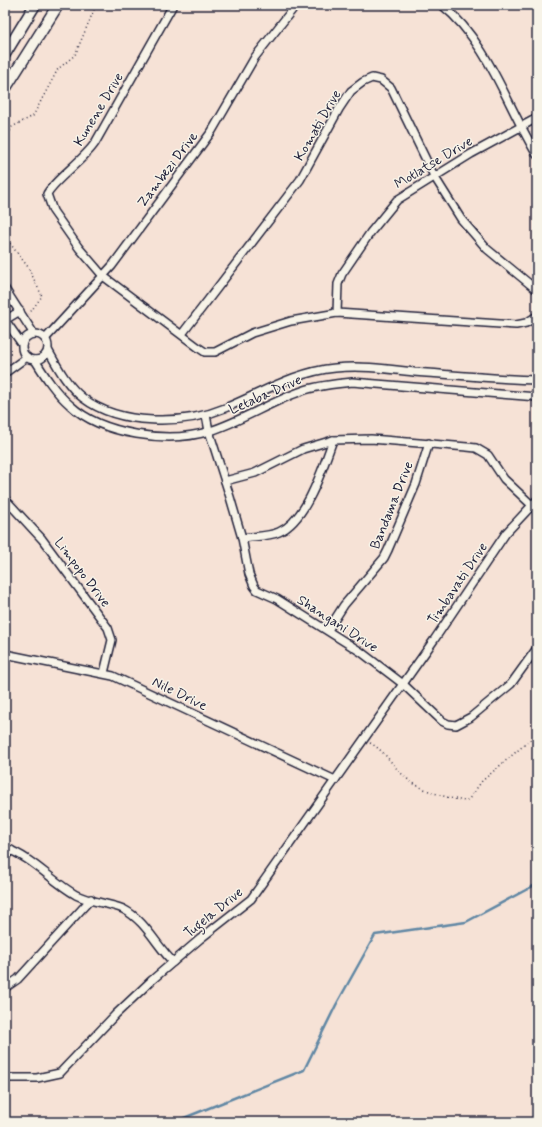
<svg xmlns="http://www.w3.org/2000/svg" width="542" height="1127" viewBox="0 0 542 1127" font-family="Mynerve,sans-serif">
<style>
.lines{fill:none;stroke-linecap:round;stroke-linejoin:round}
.stream{stroke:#6087a4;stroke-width:2.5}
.street-casing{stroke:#22223b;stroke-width:10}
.secondary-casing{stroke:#22223b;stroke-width:13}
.path{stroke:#22223b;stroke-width:1.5;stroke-dasharray:1 3;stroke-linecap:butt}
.street{stroke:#f7f3e8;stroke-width:7}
.secondary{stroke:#f7f3e8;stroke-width:10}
.labels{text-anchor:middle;stroke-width:3;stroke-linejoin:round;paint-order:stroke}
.street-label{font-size:14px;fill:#22223b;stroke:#f7f3e8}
</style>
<rect width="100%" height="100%" fill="#f6e2d6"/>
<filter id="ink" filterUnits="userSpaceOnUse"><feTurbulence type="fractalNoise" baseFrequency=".025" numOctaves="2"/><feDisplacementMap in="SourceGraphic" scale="8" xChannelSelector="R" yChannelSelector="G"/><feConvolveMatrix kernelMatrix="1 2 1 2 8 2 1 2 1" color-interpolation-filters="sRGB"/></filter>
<g filter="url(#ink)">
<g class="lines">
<path class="stream" d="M 174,1122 L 304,1070 L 336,1005 L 375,935 L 466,922 L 537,884"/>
<defs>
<g id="street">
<path d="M 173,5 L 95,143 C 84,160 54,180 47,194 L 53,211 L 79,248 L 103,276 L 199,348 L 205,352 L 215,352 L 252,333 L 291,321 L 337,313 L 516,325 L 526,323 L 537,316"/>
<path d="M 442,5 C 488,42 507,106 537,155"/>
<path d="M 5,289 L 34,334"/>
<path d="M 337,313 L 338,284 L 342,274 L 370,233 L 397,200 L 471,154 L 537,118"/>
<path d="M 5,320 L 22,344"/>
<path d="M 5,320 L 20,311"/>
<circle cx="35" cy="347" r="13"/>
<path d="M 182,334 L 300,180 L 339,109 L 351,91 L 363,82 L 372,78 L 381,80 L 391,88 L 434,176 L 461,219 L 487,249 L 537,290"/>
<path d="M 45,339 L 112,266 L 212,131 L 255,57 L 296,5"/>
<path d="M 48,350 C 57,366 68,387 83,398 C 120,426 184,425 225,408 C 262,393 294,372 335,368 C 361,365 388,369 414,372 C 455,375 496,379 537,380"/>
<path d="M 35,360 C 45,376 55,392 70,405 C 102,435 169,444 210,431 C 242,421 270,402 302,391 C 318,385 335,384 352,382 L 537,397"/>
<path d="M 5,373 L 27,357"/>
<path d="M 206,415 L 209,431 L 230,497 L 242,538 L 249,574 L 254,586 L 257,590 L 277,599 L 361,652 L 403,684 L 442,721 L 448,724 L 456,725 L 471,717 L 511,684 L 537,648"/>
<path d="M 225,481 L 255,473 L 303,449 L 333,440 L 371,439 L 467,447 L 476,448 L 488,455 L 504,479 L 537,510"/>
<path d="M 5,499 L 42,539 L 108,628 L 112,640 L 104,673"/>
<path d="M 242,538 C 254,536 268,537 279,532 C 307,520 323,467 333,440"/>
<path d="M 328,630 L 344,605 L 384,558 L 388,550 L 416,484 L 429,443"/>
<path d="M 5,654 L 113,676 L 335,780"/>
<path d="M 5,848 C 33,858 50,880 76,895 C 90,902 108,903 123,909 C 145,920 156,945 173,962"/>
<path d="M 5,857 L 11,850"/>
<path d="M 5,988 L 18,979 L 91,899"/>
<path d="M 5,1078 L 37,1078 L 60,1073 L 116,1014 L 152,980 L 200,939 L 251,899 L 434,640 L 506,533 L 537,500"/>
</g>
<g id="secondary">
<path d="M 5,54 L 35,5"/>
<path d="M 5,89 L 58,5"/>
</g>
</defs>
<use href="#street" class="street-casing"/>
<use href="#secondary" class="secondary-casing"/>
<g class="path">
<path d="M 5,142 L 12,127 L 33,116 L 58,69 L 75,55 L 96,5"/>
<path d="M 5,237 L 28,267 L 42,296 L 29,314"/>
<path d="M 370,743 C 385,751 391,764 403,775 C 416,789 446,798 465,801 L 469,799 L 482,781 L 537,734"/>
</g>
<use href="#street" class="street"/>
<use href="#secondary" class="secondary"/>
</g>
</g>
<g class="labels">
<g class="street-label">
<text transform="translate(98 109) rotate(-59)" y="5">Kunene Drive</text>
<text transform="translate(317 125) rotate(-60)" y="5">Komati Drive</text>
<text transform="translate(433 162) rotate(-31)" y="5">Motlatse Drive</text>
<text transform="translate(167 169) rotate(-53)" y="5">Zambezi Drive</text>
<text transform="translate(265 394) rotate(-24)" y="5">Letaba Drive</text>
<text transform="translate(391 505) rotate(-68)" y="5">Bandama Drive</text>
<text transform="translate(83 572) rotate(53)" y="5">Limpopo Drive</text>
<text transform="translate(457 583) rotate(-56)" y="5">Timbavati Drive</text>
<text transform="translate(338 623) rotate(33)" y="5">Shangani Drive</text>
<text transform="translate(180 693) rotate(26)" y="5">Nile Drive</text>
<text transform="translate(213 912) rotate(-39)" y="5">Tugela Drive</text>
</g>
</g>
<rect width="542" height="1127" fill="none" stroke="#f7f3e8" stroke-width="20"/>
<rect x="10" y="10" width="522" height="1107" fill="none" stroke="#22223b" stroke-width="1.5" filter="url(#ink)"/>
</svg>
